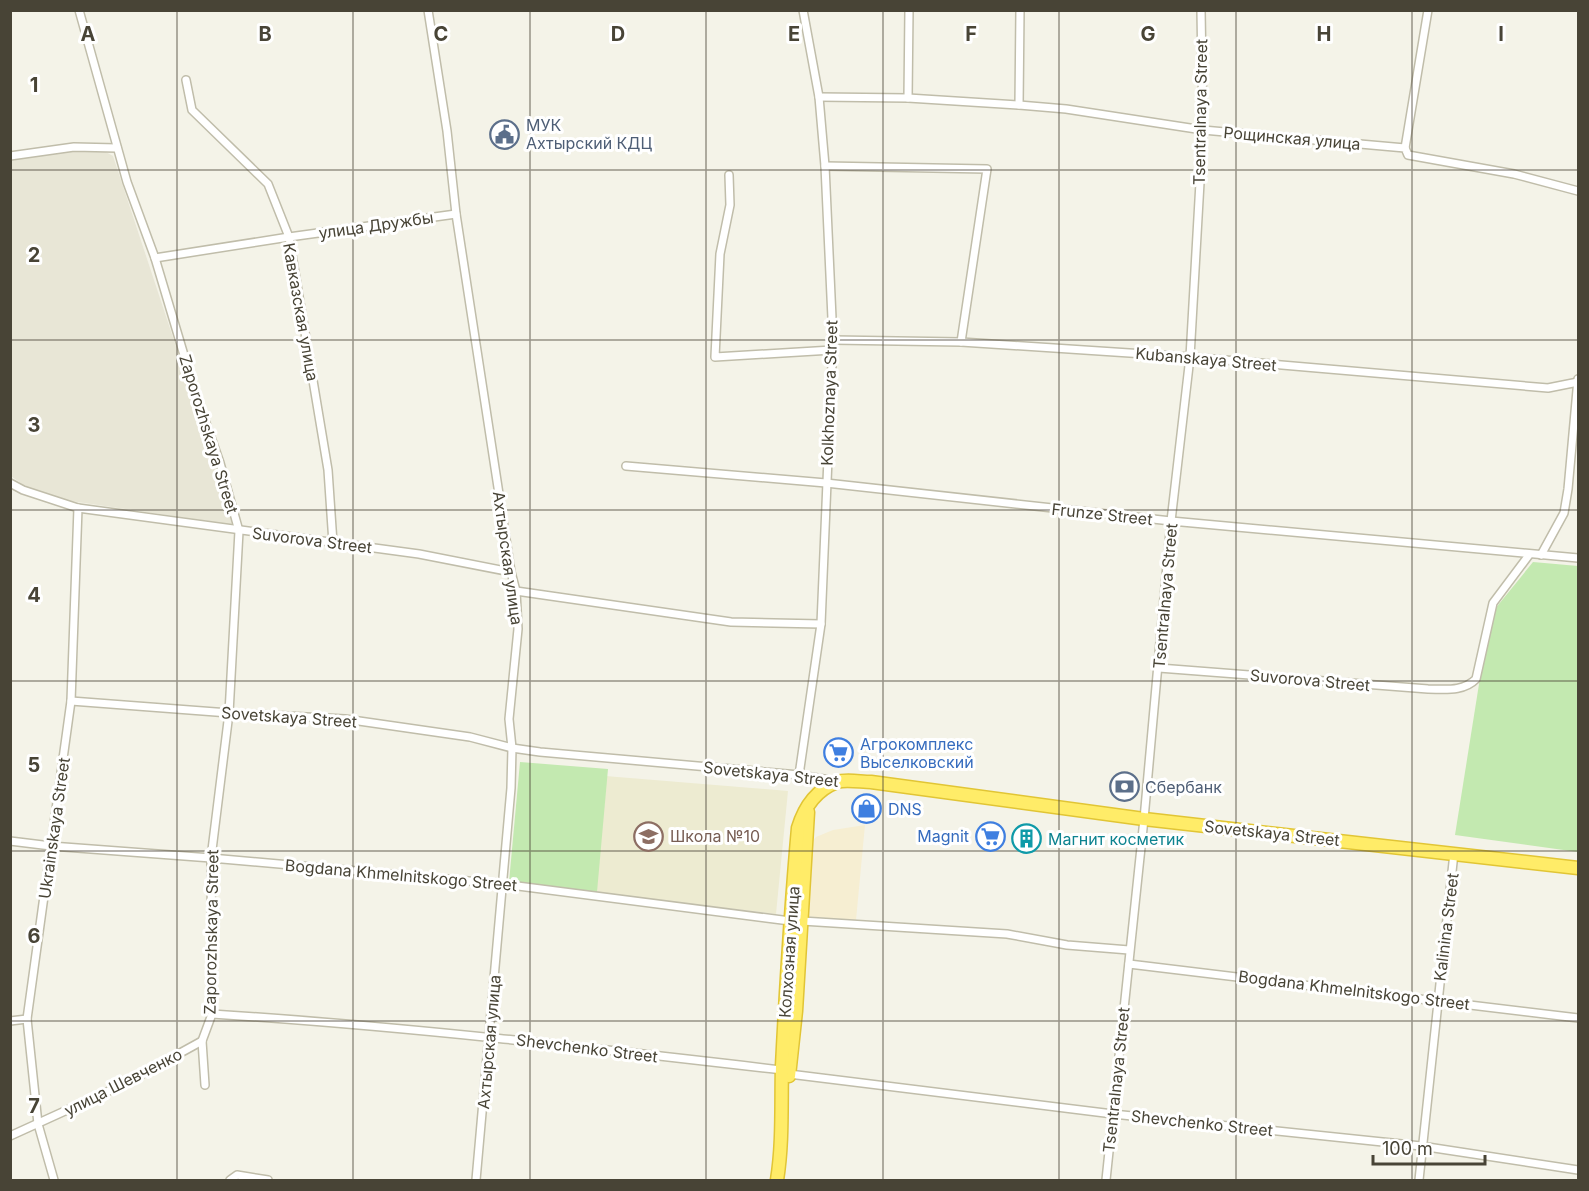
<svg xmlns="http://www.w3.org/2000/svg" width="1589" height="1191" viewBox="0 0 1589 1191" font-family="Inter,sans-serif">
<style>
.residential{fill:#e8e6d6}
.commercial{fill:#f6eed2}
.education{fill:#edebd1}
.green{fill:#c3e9b0}
.lines{fill:none;stroke-linecap:round;stroke-linejoin:round}
.street-casing{stroke:#c0bdaa;stroke-width:10}
.highway-casing{stroke:#e1c535;stroke-width:15}
.street{stroke:#fff;stroke-width:7}
.highway{stroke:#ffec68;stroke-width:12}
.grid{fill:none;stroke:#484436;stroke-width:1.5;stroke-opacity:0.55}
.labels{text-anchor:middle;stroke-width:6;stroke-linejoin:round;paint-order:stroke}
.street-label{font-size:16px;fill:#484436;stroke:#fff}
.service-label{font-size:16px;fill:#4e5e75;stroke:#fff;text-anchor:start}
.shop-label{font-size:16px;fill:#366cbe;stroke:#fff;text-anchor:start}
.education-label{font-size:16px;fill:#785e54;stroke:#fff;text-anchor:start}
.culture-label{font-size:16px;fill:#0d838f;stroke:#fff;text-anchor:start}
.grid-label{font-size:20px;text-anchor:middle;font-weight:bold;fill:#484436;stroke:#fff;stroke-width:6;stroke-linejoin:round;paint-order:stroke}
</style>
<rect width="100%" height="100%" fill="#f4f3e8"/>
<path class="residential" d="M 79,150 L 104,151 L 113,156 L 235,525 L 64,500 L 29,489 L 11,476 L 11,160 Z"/>
<path class="commercial" d="M 865,825 L 856,920 L 803,916 L 810,844 L 816,837 L 833,830 Z"/>
<path class="education" d="M 520,769 L 788,791 L 776,914 L 510,882 Z"/>
<g class="green">
<path d="M 1533,562 L 1578,566 L 1578,852 L 1455,835 L 1490,615 Z"/>
<path d="M 520,762 L 608,769 L 597,892 L 509,882 Z"/>
</g>
<g class="lines">
<defs>
<g id="street">
<path d="M 79,10 L 127,182 L 155,258 L 195,392 L 220,463 L 239,531 L 229,713 L 211,858 L 212,1014 L 202,1041 L 205,1085"/>
<path d="M 428,10 L 447,131 L 456,214 L 511,572 L 516,591 L 518,629 L 509,719 L 512,748 L 511,788 L 476,1180"/>
<path d="M 186,80 L 192,110 L 268,184 L 289,237 L 328,470 L 333,543"/>
<path d="M 819,97 L 908,98 L 1019,105 L 1066,109 L 1203,130 L 1405,148 L 1408,155 L 1514,174 L 1578,191"/>
<path d="M 908,98 L 909,10"/>
<path d="M 1019,105 L 1020,10"/>
<path d="M 1405,148 L 1428,10"/>
<path d="M 10,156 L 74,147 L 117,148"/>
<path d="M 825,166 L 987,169 L 961,342"/>
<path d="M 729,175 L 730,205 L 720,254 L 715,357 L 832,350"/>
<path d="M 155,258 L 289,237 L 456,214"/>
<path d="M 833,340 L 961,342 L 1190,357 L 1548,388 L 1578,382"/>
<path d="M 626,466 L 826,483 L 1171,521 L 1578,558"/>
<path d="M 10,483 L 23,490 L 78,508 L 419,554 L 511,572"/>
<path d="M 1541,555 L 1564,513 L 1568,489 L 1578,379"/>
<path d="M 516,591 L 731,622 L 821,624"/>
<path d="M 1159,668 L 1428,689 C 1445,689 1463,692 1476,679 L 1493,603 L 1529,555"/>
<path d="M 71,701 L 229,713 L 345,719 L 470,737 L 512,748 L 540,752 L 799,775 L 836,781"/>
<path d="M 799,775 L 821,624 L 833,340 L 825,166 L 819,97 L 803,10"/>
<path d="M 10,841 L 51,846 L 211,858 L 502,884 L 790,921"/>
<path d="M 802,921 L 1007,934 L 1067,945 L 1129,950"/>
<path d="M 1129,964 L 1578,1018"/>
<path d="M 212,1014 C 402,1026 592,1048 782,1070"/>
<path d="M 10,1021 L 27,1019"/>
<path d="M 789,1074 L 1113,1114 L 1421,1146 L 1578,1170"/>
<path d="M 10,1136 L 122,1085 L 202,1041"/>
<path d="M 54,1180 L 38,1124 L 27,1019 L 71,701 L 78,508"/>
<path d="M 230,1180 L 237,1175 L 268,1180"/>
<path d="M 1106,1180 L 1144,819 L 1171,521 L 1190,357 L 1203,130 L 1201,10"/>
<path d="M 1419,1180 L 1454,853"/>
</g>
<g id="highway">
<path d="M 789,1076 L 796,1011 L 808,812"/>
<path d="M 777,1180 C 783,1143 781,1104 782,1066 C 786,987 791,907 798,828 C 804,808 816,790 837,782 C 846,779 861,782 871,782 L 1144,819 L 1578,868"/>
</g>
</defs>
<use href="#street" class="street-casing"/>
<use href="#highway" class="highway-casing"/>
<use href="#street" class="street"/>
<use href="#highway" class="highway"/>
</g>
<path class="grid" d="M 177,10 L 177,1180M 353,10 L 353,1180M 530,10 L 530,1180M 706,10 L 706,1180M 883,10 L 883,1180M 1059,10 L 1059,1180M 1236,10 L 1236,1180M 1412,10 L 1412,1180M 10,170 L 1578,170M 10,340 L 1578,340M 10,510 L 1578,510M 10,681 L 1578,681M 10,851 L 1578,851M 10,1021 L 1578,1021"/>
<defs>
<symbol id="civic-ring" viewBox="-11 -11 22 22"><circle r="9.5" fill="#fff" stroke="#5c6f8a" stroke-width="1.5"/><path d="M-.6-6.5H3V-4.5H.6V-3L4-1V1h2V6H-6V1h2V-1L-.6-3ZM-1.2 2.5V6h2.4V2.5Z" fill="#5c6f8a"/></symbol>
<symbol id="supermarket-ring" viewBox="-11 -11 22 22"><circle r="9.5" fill="#fff" stroke="#3f7fe0" stroke-width="1.5"/><path d="M-6-5.5h2.5l.6 2H6L4.5 2H-2.5L-4.4-4H-6ZM-1.5 3.2a1.3 1.3 0 1 0 .1 0ZM3 3.2a1.3 1.3 0 1 0 .1 0Z" fill="#3f7fe0"/></symbol>
<symbol id="bank-ring" viewBox="-11 -11 22 22"><circle r="9.5" fill="#fff" stroke="#5c6f8a" stroke-width="1.5"/><path d="M-6-4H6V4H-6ZM0-2.3a2.3 2.3 0 1 0 0 4.6a2.3 2.3 0 1 0 0-4.6Z" fill="#5c6f8a"/></symbol>
<symbol id="shop-ring" viewBox="-11 -11 22 22"><circle r="9.5" fill="#fff" stroke="#3f7fe0" stroke-width="1.5"/><path d="M-5-2.5h2.3a2.7 3.5 0 0 1 5.4 0H5L5.5 6h-11ZM-1.5-2.5h3a1.5 2.3 0 0 0-3 0Z" fill="#3f7fe0"/></symbol>
<symbol id="school-ring" viewBox="-11 -11 22 22"><circle r="9.5" fill="#fff" stroke="#8d6e63" stroke-width="1.5"/><path d="M0-5L7-2L0 1L-7-2ZM-4 1L0 2.5L4 1V4Q0 6-4 4Z" fill="#8d6e63"/></symbol>
<symbol id="building-ring" viewBox="-11 -11 22 22"><circle r="9.5" fill="#fff" stroke="#0f9aa8" stroke-width="1.5"/><path d="M-4-6H4V6H1V3H-1V6H-4ZM-2.5-4.3h1.7v1.8h-1.7ZM.8-4.3h1.7v1.8H.8ZM-2.5-1h1.7V.8h-1.7ZM.8-1h1.7V.8H.8Z" fill="#0f9aa8"/></symbol>
</defs>
<g fill-rule="evenodd">
<use href="#civic-ring" x="488" y="118" width="33" height="33"/>
<use href="#supermarket-ring" x="822" y="736" width="33" height="33"/>
<use href="#bank-ring" x="1108" y="770" width="33" height="33"/>
<use href="#shop-ring" x="850" y="792" width="33" height="33"/>
<use href="#school-ring" x="632" y="820" width="33" height="33"/>
<use href="#supermarket-ring" x="974" y="820" width="33" height="33"/>
<use href="#building-ring" x="1010" y="822" width="33" height="33"/>
</g>
<g class="labels">
<g class="street-label">
<text transform="translate(1200 112) rotate(-89)" y="6">Tsentralnaya Street</text>
<text transform="translate(1292 138) rotate(5)" y="6">Рощинская улица</text>
<text transform="translate(376 225) rotate(-8)" y="6">улица Дружбы</text>
<text transform="translate(301 312) rotate(80)" y="6">Кавказская улица</text>
<text transform="translate(1206 359) rotate(5)" y="6">Kubanskaya Street</text>
<text transform="translate(829 393) rotate(-88)" y="6">Kolkhoznaya Street</text>
<text transform="translate(209 434) rotate(73)" y="6">Zaporozhskaya Street</text>
<text transform="translate(1102 514) rotate(6)" y="6">Frunze Street</text>
<text transform="translate(312 540) rotate(7)" y="6">Suvorova Street</text>
<text transform="translate(508 558) rotate(82)" y="6">Ахтырская улица</text>
<text transform="translate(1165 596) rotate(-85)" y="6">Tsentralnaya Street</text>
<text transform="translate(1310 680) rotate(5)" y="6">Suvorova Street</text>
<text transform="translate(289 717) rotate(4)" y="6">Sovetskaya Street</text>
<text transform="translate(771 774) rotate(6)" y="6">Sovetskaya Street</text>
<text transform="translate(54 828) rotate(-82)" y="6">Ukrainskaya Street</text>
<text transform="translate(1272 833) rotate(6)" y="6">Sovetskaya Street</text>
<text transform="translate(401 875) rotate(5)" y="6">Bogdana Khmelnitskogo Street</text>
<text transform="translate(1446 927) rotate(-83)" y="6">Kalinina Street</text>
<text transform="translate(211 932) rotate(-89)" y="6">Zaporozhskaya Street</text>
<text transform="translate(789 952) rotate(-86)" y="6">Колхозная улица</text>
<text transform="translate(1354 990) rotate(7)" y="6">Bogdana Khmelnitskogo Street</text>
<text transform="translate(489 1042) rotate(-85)" y="6">Ахтырская улица</text>
<text transform="translate(587 1048) rotate(7)" y="6">Shevchenko Street</text>
<text transform="translate(1116 1080) rotate(-84)" y="6">Tsentralnaya Street</text>
<text transform="translate(123 1082) rotate(-27)" y="6">улица Шевченко</text>
<text transform="translate(1202 1123) rotate(6)" y="6">Shevchenko Street</text>
</g>
<g class="service-label">
<text x="526" y="131">МУК<tspan x="526" dy="18">Ахтырский КДЦ</tspan></text>
<text x="1145" y="793">Сбербанк</text>
</g>
<g class="shop-label">
<text x="860" y="750">Агрокомплекс<tspan x="860" dy="18">Выселковский</tspan></text>
<text x="888" y="815">DNS</text>
<text x="969" y="842" text-anchor="end">Magnit</text>
</g>
<g class="education-label">
<text x="670" y="842">Школа №10</text>
</g>
<g class="culture-label">
<text x="1048" y="845">Магнит косметик</text>
</g>
</g>
<g class="grid-label">
<text x="88" y="41">A</text>
<text x="265" y="41">B</text>
<text x="441" y="41">C</text>
<text x="618" y="41">D</text>
<text x="794" y="41">E</text>
<text x="971" y="41">F</text>
<text x="1148" y="41">G</text>
<text x="1324" y="41">H</text>
<text x="1501" y="41">I</text>
<text x="34" y="92">1</text>
<text x="34" y="262">2</text>
<text x="34" y="432">3</text>
<text x="34" y="602">4</text>
<text x="34" y="772">5</text>
<text x="34" y="943">6</text>
<text x="34" y="1113">7</text>
</g>
<rect width="1589" height="1191" fill="none" stroke="#484436" stroke-width="24"/>
<path d="M1373 1155v9h112v-9" fill="none" stroke="#484436" stroke-width="3"/>
<text x="1382" y="1155" font-size="18" fill="#484436" stroke="#ffffff" stroke-width="4.5" paint-order="stroke">100 m</text>
</svg>
